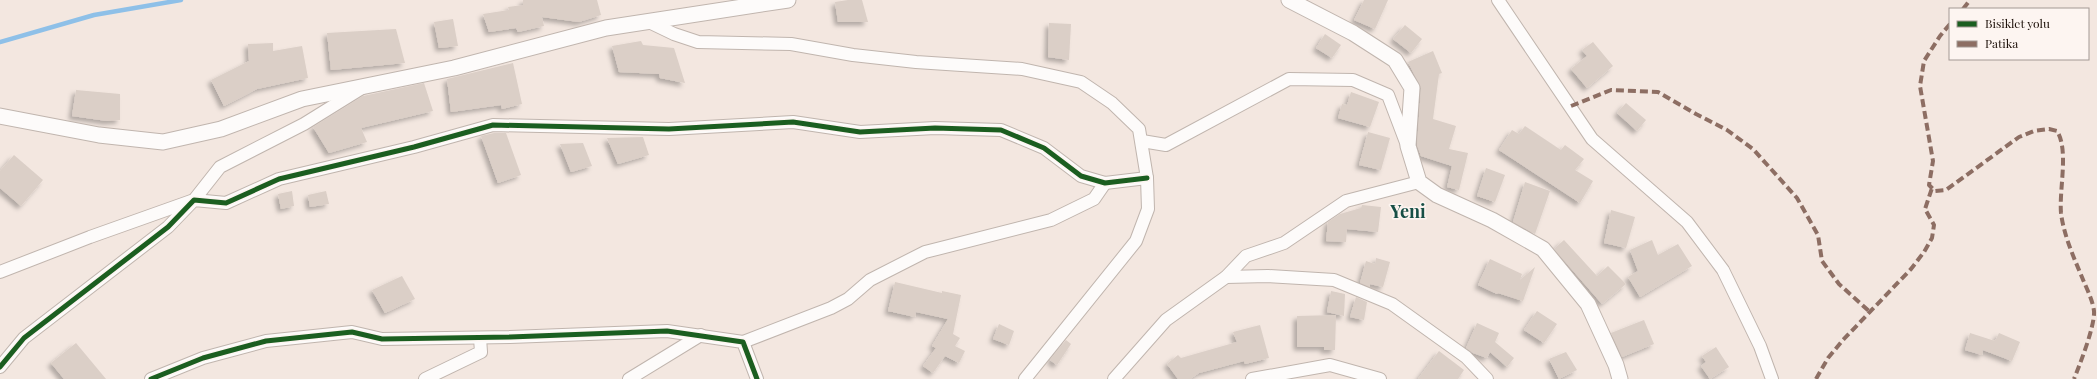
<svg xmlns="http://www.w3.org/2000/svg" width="2097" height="379" viewBox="0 0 2097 379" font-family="'Playfair Display',serif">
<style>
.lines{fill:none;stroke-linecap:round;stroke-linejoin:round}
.stream{stroke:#8ec0e8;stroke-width:4.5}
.building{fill:#dbcfc7;filter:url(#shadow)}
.minor-casing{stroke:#c0b5ae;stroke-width:14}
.tertiary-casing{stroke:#c0b5ae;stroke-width:17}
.minor{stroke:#fdfbfa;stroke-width:12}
.tertiary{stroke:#fdfbfa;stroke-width:15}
.quiet{stroke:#8d6e63;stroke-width:4;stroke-dasharray:8 4;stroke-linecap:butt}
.cycleway-casing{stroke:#fdf5f1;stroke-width:8}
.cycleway{stroke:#1b5e20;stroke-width:5}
.labels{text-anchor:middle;stroke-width:3;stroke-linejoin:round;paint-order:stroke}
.district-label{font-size:18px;font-weight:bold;fill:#174f46;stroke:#fdf5f1}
</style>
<defs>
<filter id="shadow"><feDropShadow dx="-3.5" dy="3.5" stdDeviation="2" flood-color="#0004"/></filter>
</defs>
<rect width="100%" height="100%" fill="#f3e7e0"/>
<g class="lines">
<path class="stream" d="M 0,42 L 94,15 L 181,0"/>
</g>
<g class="building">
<path d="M 523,0 L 597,0 L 601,15 L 579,22 L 542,17 L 544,26 L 518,32 L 516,28 L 489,32 L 483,14 L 509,10 L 508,7 L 523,5 Z"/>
<path d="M 848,0 L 862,0 L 868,22 L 838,22 L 835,2 Z"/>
<path d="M 1364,0 L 1388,0 L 1375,29 L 1354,20 Z"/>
<path d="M 453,19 L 458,46 L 439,48 L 434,22 Z"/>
<path d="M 1049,23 L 1071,24 L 1069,60 L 1048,57 Z"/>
<path d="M 1405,25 L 1422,39 L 1411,53 L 1393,39 Z"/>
<path d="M 396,29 L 405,63 L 331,70 L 327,33 Z"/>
<path d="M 1325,34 L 1341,45 L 1332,58 L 1316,48 Z"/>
<path d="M 641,41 L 643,45 L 674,48 L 685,83 L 660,78 L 659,74 L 619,72 L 612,46 Z"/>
<path d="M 1593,42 L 1613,66 L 1587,88 L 1571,69 L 1587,56 L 1582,50 Z"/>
<path d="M 273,43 L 273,51 L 302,46 L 308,78 L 257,89 L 224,106 L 211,80 L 249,61 L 248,44 Z"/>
<path d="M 1433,51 L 1442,73 L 1439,74 L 1433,119 L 1456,126 L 1449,149 L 1468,153 L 1459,190 L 1447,187 L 1452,166 L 1421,156 L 1417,145 L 1421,88 L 1408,62 Z"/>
<path d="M 513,63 L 522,104 L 502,109 L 501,105 L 451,112 L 447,79 Z"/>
<path d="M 424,83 L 433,111 L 361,128 L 367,142 L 329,153 L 313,127 L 363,96 Z"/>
<path d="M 76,90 L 120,94 L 120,120 L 107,121 L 72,116 Z"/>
<path d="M 1351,92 L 1379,102 L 1370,127 L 1338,118 L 1342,104 L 1347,105 Z"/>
<path d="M 1626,103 L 1646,120 L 1637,131 L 1617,113 Z"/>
<path d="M 1525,126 L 1561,150 L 1565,145 L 1584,159 L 1575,170 L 1593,181 L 1580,203 L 1499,150 L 1512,130 L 1519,134 Z"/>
<path d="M 1368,132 L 1390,138 L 1381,170 L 1359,165 Z"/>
<path d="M 494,133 L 506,133 L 521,175 L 498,183 L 481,136 Z"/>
<path d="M 643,137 L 649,155 L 618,164 L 607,138 Z"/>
<path d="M 583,143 L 592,166 L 571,172 L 560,144 Z"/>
<path d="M 14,155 L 43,180 L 21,206 L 0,188 L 0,171 Z"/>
<path d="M 1486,168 L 1505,175 L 1495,202 L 1477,196 Z"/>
<path d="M 1525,182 L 1550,191 L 1535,234 L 1513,222 Z"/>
<path d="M 292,191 L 294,206 L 281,209 L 278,194 Z"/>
<path d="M 326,191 L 329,204 L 310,207 L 308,195 Z"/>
<path d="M 1362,205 L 1381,207 L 1378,232 L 1347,229 L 1346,242 L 1326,241 L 1328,222 L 1340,214 L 1361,208 Z"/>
<path d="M 1611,210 L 1635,217 L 1626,248 L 1604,243 Z"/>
<path d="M 1564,240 L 1597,276 L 1608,266 L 1626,284 L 1602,304 L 1554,249 Z"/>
<path d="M 1652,240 L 1658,255 L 1678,244 L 1692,266 L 1640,297 L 1628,277 L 1638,271 L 1630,250 Z"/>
<path d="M 1376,258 L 1390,262 L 1383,287 L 1370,284 L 1370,287 L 1360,283 L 1366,261 L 1375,264 Z"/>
<path d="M 1490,259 L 1522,274 L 1520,280 L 1535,267 L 1523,301 L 1498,293 L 1497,294 L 1478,285 Z"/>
<path d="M 402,276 L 415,299 L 385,313 L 372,290 Z"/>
<path d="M 895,282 L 942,293 L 942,291 L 961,295 L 953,334 L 960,338 L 955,346 L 965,351 L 959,363 L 945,356 L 933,373 L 923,366 L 936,348 L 932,346 L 948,319 L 916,312 L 915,317 L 888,311 Z"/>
<path d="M 1331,291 L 1345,294 L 1344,316 L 1327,312 Z"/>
<path d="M 1356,297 L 1367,302 L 1364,320 L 1350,317 Z"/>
<path d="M 1537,311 L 1557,324 L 1544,343 L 1524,330 Z"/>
<path d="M 1336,315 L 1335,350 L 1324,350 L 1324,347 L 1297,347 L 1297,316 Z"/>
<path d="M 1644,320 L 1654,344 L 1622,357 L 1611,333 Z"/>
<path d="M 1477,323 L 1499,333 L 1495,342 L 1514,358 L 1507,367 L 1490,352 L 1487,358 L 1473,353 L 1466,348 Z"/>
<path d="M 999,324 L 1014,331 L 1009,345 L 993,339 Z"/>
<path d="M 1260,325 L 1269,358 L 1245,364 L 1244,361 L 1199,373 L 1190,379 L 1178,379 L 1167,364 L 1178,355 L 1181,358 L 1237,342 L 1233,332 Z"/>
<path d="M 1970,333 L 1995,341 L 1999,333 L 2020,342 L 2012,361 L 1983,350 L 1982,355 L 1965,350 Z"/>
<path d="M 1066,340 L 1071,344 L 1057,365 L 1050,360 Z"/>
<path d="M 76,343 L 106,379 L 64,379 L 51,363 Z"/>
<path d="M 1716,347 L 1729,367 L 1710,379 L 1701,366 L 1706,362 L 1702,356 Z"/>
<path d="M 1439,351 L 1464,370 L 1458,379 L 1418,379 Z"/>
<path d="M 1566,352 L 1577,370 L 1559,379 L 1549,359 Z"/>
</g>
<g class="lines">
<defs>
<g id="minor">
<path d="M 1498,0 L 1592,139 L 1687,222 L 1723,270 L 1760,346 L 1772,379"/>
<path d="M 649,22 L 674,34 L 698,42 L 791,44 L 853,55 L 916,62 L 1022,69 L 1081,82 L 1112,103 L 1139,129 L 1147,178 L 1148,209 L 1136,241 L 1025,379"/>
<path d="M 1142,141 L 1166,145 L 1289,79 L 1353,80 L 1388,95 L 1407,145"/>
<path d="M 0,272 L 90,237 L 194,200 L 220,167 L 304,124 L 362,88"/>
<path d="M 1226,277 L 1268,276 L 1334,280 L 1392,304 L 1466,357 L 1487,379"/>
<path d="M 743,342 L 831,308 L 848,299 L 870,280 L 925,252 L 1051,220 L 1094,199 L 1105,183"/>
<path d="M 0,367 L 24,338 L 168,227 L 194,200 L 226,203 L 279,179 L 414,147 L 493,125 L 669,129 L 793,122 L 860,132 L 935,128 L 1001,130 L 1044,148 L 1081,176 L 1105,183 L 1147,178"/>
<path d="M 151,379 L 203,358 L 266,341 L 352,332 L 382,339 L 510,337 L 667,331 L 743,342 L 757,379"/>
<path d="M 425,379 L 481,352 L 480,338"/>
<path d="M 629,379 L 701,335"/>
<path d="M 1114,379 L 1166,320 L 1226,277 L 1246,256 L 1284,243 L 1346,201 L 1419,182"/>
<path d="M 1252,379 L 1330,365 L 1380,379"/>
</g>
<g id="tertiary">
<path d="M 1289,0 L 1353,33 L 1395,60 L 1412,88 L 1408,146 L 1419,182 L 1437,195 L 1492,220 L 1543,249 L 1588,304 L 1616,365 L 1620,379"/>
<path d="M 0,116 L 99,135 L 163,142 L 221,129 L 302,99 L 454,68 L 606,28 L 788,0"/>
</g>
</defs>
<use href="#minor" class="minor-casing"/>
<use href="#tertiary" class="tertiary-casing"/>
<use href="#minor" class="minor"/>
<use href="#tertiary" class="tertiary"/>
<g class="quiet">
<path d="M 1963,9 L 1970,0"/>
<path d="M 1950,24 L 1940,36 L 1924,61 L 1920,86 L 1933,161 L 1929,185 L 1935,191 L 1946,190 L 2019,137 L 2034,131 L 2049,129 L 2057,131 C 2069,150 2059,189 2061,213 C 2064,237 2075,260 2084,282 C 2088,291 2093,302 2094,311 C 2095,326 2080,364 2074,379"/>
<path d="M 1571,106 L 1611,90 L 1658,92 L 1696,114 L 1727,130 L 1753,149 L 1797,198 L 1818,235 L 1822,261 L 1839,284 L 1870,312"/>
<path d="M 1816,379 L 1828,358 L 1843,340 L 1911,269 L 1924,252 L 1932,238 L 1934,225 L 1925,209 L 1932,188"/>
</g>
<defs>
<g id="cycleway">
<path d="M 0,367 L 24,338 L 168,227 L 194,200 L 226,203 L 279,179 L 414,147 L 493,125 L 669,129 L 793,122 L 860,132 L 935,128 L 1001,130 L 1044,148 L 1081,176 L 1105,183 L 1147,178"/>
<path d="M 151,379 L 203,358 L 266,341 L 352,332 L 382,339 L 510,337 L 667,331 L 743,342 L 757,379"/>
</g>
</defs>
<use href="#cycleway" class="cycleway-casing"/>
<use href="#cycleway" class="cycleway"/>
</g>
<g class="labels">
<g class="district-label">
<text x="1408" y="218">Yeni</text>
</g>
</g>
<rect x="1949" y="8" width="140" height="52" fill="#fdf5f1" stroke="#a39994"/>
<rect x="1957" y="21" width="20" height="6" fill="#1b5e20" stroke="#a39994"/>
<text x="1985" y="28" font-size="12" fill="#1d1009">Bisiklet yolu</text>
<rect x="1957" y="41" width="20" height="6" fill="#8d6e63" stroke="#a39994"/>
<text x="1985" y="48" font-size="12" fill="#1d1009">Patika</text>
</svg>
